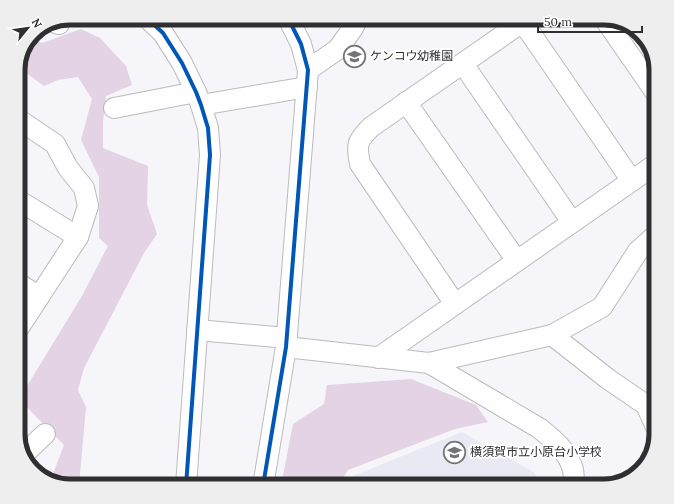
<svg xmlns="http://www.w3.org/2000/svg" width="674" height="504" viewBox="0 0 674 504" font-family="Lora,'Noto Sans JP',serif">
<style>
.built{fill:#e9e9f4}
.forest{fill:#e4d3e5}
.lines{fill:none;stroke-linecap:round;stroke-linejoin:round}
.minor-casing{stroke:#bbbbbf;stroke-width:22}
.minor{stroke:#fefefe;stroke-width:20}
.cycleway-casing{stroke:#fff;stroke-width:6}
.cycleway{stroke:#0057b8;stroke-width:4}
.labels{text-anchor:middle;stroke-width:4;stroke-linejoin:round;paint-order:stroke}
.poi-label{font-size:12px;fill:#2f2f32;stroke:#fff;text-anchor:start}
.rim{fill:none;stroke:#2f2f32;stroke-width:5}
</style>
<rect width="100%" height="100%" fill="#f5f5fa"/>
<path class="built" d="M 462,432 L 535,473 L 539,486 L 328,486 Z"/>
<g class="forest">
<path d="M 81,29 L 100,38 L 126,66 L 132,85 L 106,96 L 103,122 L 103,148 L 148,166 L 147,205 L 157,234 L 144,253 L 84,368 L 78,390 L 86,407 L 79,486 L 70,486 L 51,479 L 64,445 L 19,399 L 82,296 L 108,246 L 99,238 L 99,177 L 81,140 L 92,99 L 78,77 L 58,80 L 44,86 L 18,67 L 32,39 L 42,43 Z"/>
<path d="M 411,379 L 476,405 L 488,422 L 455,429 L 348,470 L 338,486 L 281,486 L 293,424 L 324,404 L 327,385 Z"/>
</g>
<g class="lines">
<defs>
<g id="minor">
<path d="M 147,18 L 163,33 L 182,63 L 196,92 L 201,105 L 208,128 L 210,155 L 186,486"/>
<path d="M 520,18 L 632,181"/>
<path d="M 604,18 L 656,93"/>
<path d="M 56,23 L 59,24 L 59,22"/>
<path d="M 463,64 L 572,222"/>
<path d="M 308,70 L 338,49 L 353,28 L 358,18"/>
<path d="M 406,102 L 517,261"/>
<path d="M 201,105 L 307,87"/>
<path d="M 114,108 L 196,92"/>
<path d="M 18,200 L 78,237"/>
<path d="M 18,283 L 39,297"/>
<path d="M 455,304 L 360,164 C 356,144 357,141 371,127 L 528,18"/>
<path d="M 18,329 L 78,237 L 88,206 L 84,188 L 68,168 L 55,144 L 18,119"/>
<path d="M 197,330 L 287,338"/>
<path d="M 552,335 L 608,379 L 646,405 L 656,427"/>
<path d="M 286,347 L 429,363 L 552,335 L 602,307 L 638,251 L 656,235"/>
<path d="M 378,358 L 656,164"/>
<path d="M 429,363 L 539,428 C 552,438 569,452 573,470 C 574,475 574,481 574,486"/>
<path d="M 26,452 L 45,434"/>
<path d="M 263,486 L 286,347 L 308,70 L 301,44 L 288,18"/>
</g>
</defs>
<use href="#minor" class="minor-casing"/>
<use href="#minor" class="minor"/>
<defs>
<g id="cycleway">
<path d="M 147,18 L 163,33 L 182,63 L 196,92 L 201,105 L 208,128 L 210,155 L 186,486"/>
<path d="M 263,486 L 286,347 L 308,70 L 301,44 L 288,18"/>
</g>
</defs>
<use href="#cycleway" class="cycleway-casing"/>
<use href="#cycleway" class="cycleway"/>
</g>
<defs>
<symbol id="school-ring" viewBox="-11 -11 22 22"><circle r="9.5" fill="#fff" stroke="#747478" stroke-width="1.5"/><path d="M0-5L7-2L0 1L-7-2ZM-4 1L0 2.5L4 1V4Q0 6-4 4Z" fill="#747478"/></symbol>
</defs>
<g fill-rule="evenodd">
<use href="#school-ring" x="342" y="44" width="25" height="25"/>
<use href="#school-ring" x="442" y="440" width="25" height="25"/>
</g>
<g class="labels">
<g class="poi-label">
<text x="370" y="60">ケンコウ幼稚園</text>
<text x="470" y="456">横須賀市立小原台小学校</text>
</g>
</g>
<path d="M0 0H674V504H0ZM70 25H604A45 45 0 0 1 649 70V434A45 45 0 0 1 604 479H70A45 45 0 0 1 25 434V70A45 45 0 0 1 70 25Z" fill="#eeeeef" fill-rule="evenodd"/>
<path class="rim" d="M70 25H604A45 45 0 0 1 649 70V434A45 45 0 0 1 604 479H70A45 45 0 0 1 25 434V70A45 45 0 0 1 70 25Z"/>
<g transform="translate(28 28) rotate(61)" stroke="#ffffff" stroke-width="3" paint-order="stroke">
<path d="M0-3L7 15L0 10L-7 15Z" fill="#2f2f32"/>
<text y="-6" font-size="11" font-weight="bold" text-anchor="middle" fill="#2f2f32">N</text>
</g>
<path d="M538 26v6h104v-6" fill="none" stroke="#2f2f32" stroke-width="2"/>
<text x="544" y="26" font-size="12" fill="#2f2f32" stroke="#ffffff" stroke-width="3" paint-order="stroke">50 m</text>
</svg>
